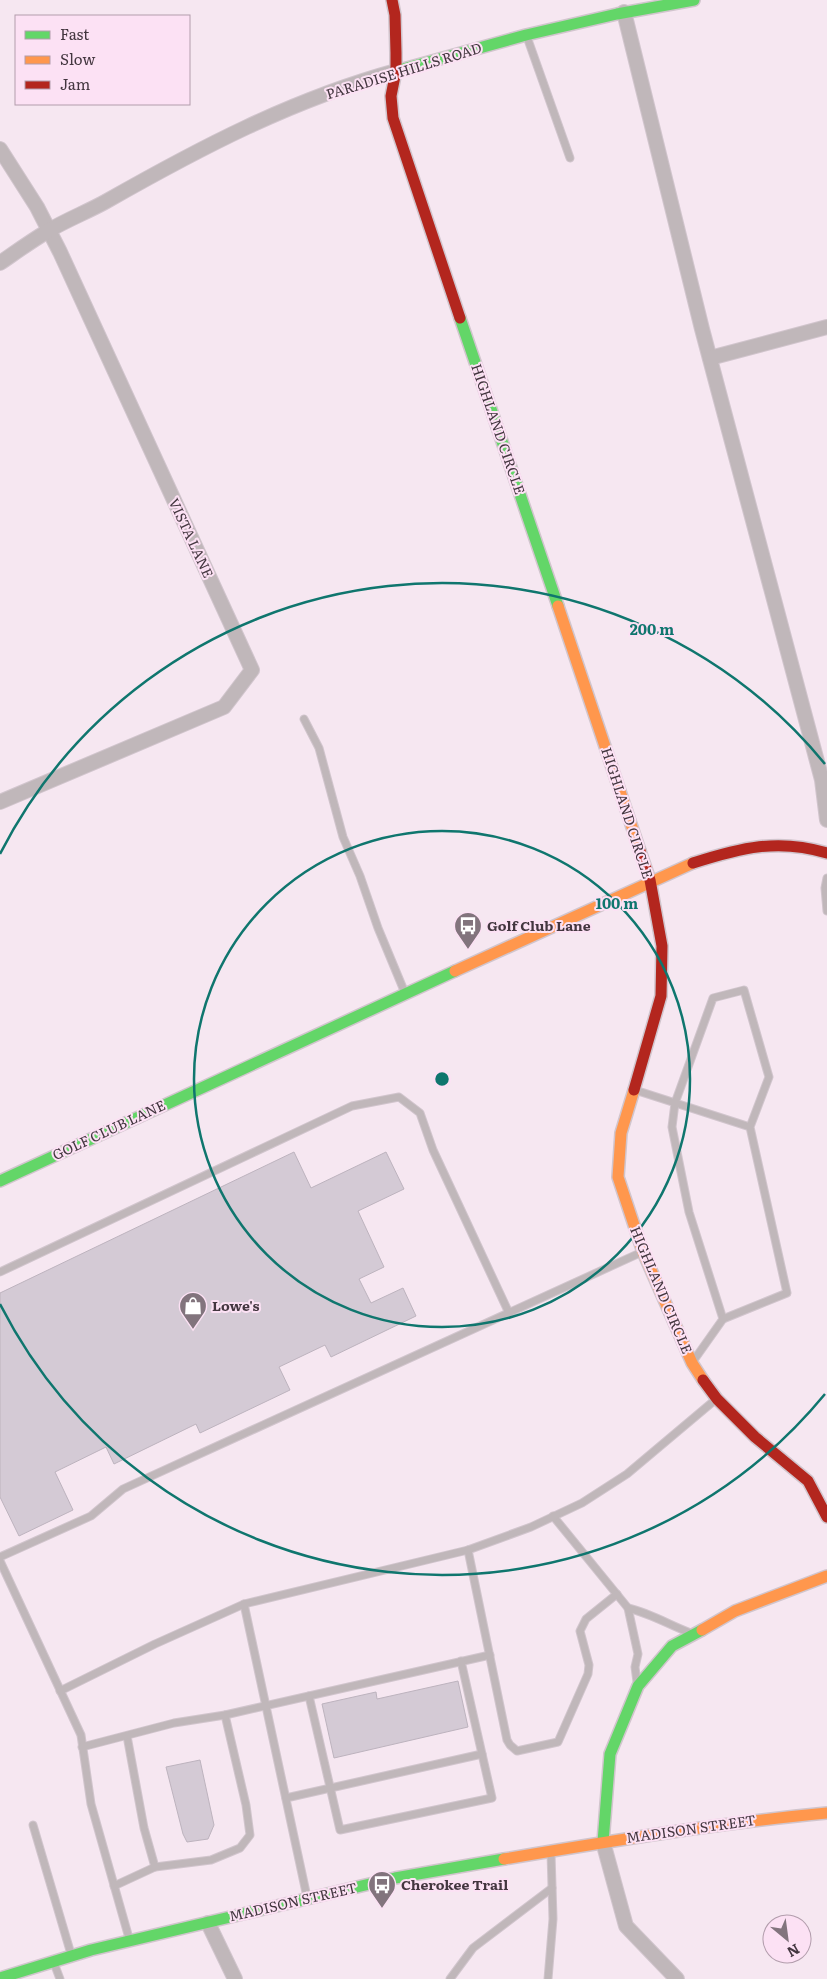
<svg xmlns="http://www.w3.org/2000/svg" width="827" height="1979" viewBox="0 0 827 1979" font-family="Literata,serif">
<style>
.building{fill:#d4cad5;stroke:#bdb3be}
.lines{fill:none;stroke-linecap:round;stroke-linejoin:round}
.lane-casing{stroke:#d1c5cd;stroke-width:9}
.street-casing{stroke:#d1c5cd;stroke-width:16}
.fast-casing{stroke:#d1c5cd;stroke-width:14}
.slow-casing{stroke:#d1c5cd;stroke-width:14}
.jam-casing{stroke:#d1c5cd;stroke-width:14}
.lane{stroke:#c0b7ba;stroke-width:7}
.street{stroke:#c0b7ba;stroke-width:14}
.fast{stroke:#63d668;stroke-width:11}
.slow{stroke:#ff974d;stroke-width:11}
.jam{stroke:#b3261e;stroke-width:11}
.ring{fill:none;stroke:#0f766e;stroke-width:2.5}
.labels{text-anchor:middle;stroke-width:4;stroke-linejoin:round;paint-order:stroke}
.street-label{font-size:14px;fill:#43363f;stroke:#fce1f4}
.poi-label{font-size:14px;font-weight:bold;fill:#43363f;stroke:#fce1f4;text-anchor:start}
.centre{fill:#0f766e;stroke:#fce1f4;stroke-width:2.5}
.ring-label{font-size:15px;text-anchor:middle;font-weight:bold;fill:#0f766e;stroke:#fce1f4;stroke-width:4;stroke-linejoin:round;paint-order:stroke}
</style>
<rect width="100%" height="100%" fill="#f6e7f1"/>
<g class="building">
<path d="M 294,1152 L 311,1188 L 386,1152 L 404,1189 L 358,1211 L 384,1267 L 359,1279 L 371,1303 L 403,1288 L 416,1316 L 331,1357 L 325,1345 L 279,1367 L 290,1390 L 200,1433 L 196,1424 L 114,1464 L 106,1447 L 55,1472 L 73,1510 L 19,1536 L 0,1497 L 0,1293 Z"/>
<path d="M 458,1681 L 468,1727 L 334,1758 L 322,1704 L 376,1692 L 377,1699 Z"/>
<path d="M 200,1760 L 214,1825 L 208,1839 L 187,1842 L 183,1834 L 166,1767 Z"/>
</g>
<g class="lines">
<defs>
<g id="lane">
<path d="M 527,37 L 570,158"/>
<path d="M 304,719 L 319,748 L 343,837 L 360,876 L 378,928 L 405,993"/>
<path d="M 827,878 L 825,888 L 827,911"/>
<path d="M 635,1090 L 750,1127 L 769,1077 L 744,990 L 713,998 L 675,1103 L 672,1127 L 689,1212 L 723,1319 L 787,1293 L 750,1127"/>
<path d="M 0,1272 L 352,1106 L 399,1097 L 420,1113 L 433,1150 L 509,1313"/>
<path d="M 694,1360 L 723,1319"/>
<path d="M 553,1516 L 628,1608 L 638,1654 L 635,1667 L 637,1682"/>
<path d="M 468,1550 L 507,1740 L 510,1745 L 517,1751 L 558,1742 L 588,1674 L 589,1665 L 580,1631 L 586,1619 L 617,1594"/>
<path d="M 0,1557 L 91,1516 L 123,1489 L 642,1252"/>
<path d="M 0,1561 L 81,1735 L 91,1804 L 129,1938"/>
<path d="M 244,1604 L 307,1897"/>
<path d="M 628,1608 C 649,1613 668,1624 688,1632"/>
<path d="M 60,1691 L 155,1644 L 244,1604 L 468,1550 L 531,1527 L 582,1503 L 627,1474 L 715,1400"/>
<path d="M 309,1696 L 340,1830 L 492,1798 L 482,1754"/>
<path d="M 127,1736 L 144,1828 L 155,1867 L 211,1860 L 240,1848 L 250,1835 L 246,1805 L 225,1715"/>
<path d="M 82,1747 L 174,1723 L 225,1715 L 490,1655"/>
<path d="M 286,1798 L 482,1754 L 461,1661"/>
<path d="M 33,1825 L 71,1954"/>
<path d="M 114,1886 L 155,1867"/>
<path d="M 54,1963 L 60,1979"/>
<path d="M 450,1979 L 473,1948 L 552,1888"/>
<path d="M 548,1979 L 553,1919 L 551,1853"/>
</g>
<g id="street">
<path d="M 624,12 L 702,329 L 822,780 L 827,820"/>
<path d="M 0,149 L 37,207 L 60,252 L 252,670 L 224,707 L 0,802"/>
<path d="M 0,263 C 16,252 31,241 48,231 C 66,220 87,212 105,202 C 200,148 291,100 396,71"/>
<path d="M 710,358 L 827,327"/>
<path d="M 603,1842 L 626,1926 L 677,1979"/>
<path d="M 208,1923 L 235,1979"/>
</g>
<g id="fast">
<path d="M 396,71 L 526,35 L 617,14 L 694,0"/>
<path d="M 460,318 L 558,606"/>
<path d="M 0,1181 L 455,971"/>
<path d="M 603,1842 L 610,1754 L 638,1686 L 672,1646 L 702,1630"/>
<path d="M 0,1978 L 91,1950 L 395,1878 L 504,1859"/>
</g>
<g id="slow">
<path d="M 558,606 L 640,851"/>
<path d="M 455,971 L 693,863"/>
<path d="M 634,1090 L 621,1133 L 618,1177 L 643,1252 L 692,1363 L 703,1380"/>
<path d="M 702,1630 L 735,1611 L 827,1576"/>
<path d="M 504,1859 C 611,1841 719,1823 827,1813"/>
</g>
<g id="jam">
<path d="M 392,0 L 395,15 L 396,53 L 396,71 L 391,96 L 393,118 L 460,318"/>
<path d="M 693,863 C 740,848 778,838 827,853"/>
<path d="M 634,1090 L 661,996 L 662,946 L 650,880 L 640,851"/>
<path d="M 703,1380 L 717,1399 L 755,1437 L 808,1481 L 827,1517"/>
</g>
</defs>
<use href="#lane" class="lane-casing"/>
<use href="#street" class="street-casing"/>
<use href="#fast" class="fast-casing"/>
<use href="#slow" class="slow-casing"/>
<use href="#jam" class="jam-casing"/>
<use href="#lane" class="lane"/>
<use href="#street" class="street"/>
<use href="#fast" class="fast"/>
<use href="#slow" class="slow"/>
<use href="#jam" class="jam"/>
</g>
<g class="ring">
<circle cx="442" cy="1079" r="248"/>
<path d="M825 1394A496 496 0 0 1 0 1304M0 854A496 496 0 0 1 825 764"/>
</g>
<defs>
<symbol id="bus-pin" viewBox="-11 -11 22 30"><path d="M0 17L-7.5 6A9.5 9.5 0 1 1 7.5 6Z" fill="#82747d" stroke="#fce1f4"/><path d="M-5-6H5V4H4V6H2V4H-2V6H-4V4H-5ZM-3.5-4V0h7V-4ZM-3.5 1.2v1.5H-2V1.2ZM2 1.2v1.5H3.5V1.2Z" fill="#fff"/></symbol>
<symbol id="shop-pin" viewBox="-11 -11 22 30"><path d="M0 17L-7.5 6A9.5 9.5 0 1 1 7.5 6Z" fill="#82747d" stroke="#fce1f4"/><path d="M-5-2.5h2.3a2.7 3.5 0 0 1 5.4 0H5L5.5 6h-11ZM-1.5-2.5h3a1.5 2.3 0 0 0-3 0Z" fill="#fff"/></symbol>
</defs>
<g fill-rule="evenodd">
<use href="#bus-pin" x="452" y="910" width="32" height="43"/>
<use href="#shop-pin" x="177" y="1290" width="32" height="43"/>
<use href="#bus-pin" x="366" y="1869" width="32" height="43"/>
</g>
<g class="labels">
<g class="street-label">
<text transform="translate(404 71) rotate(-17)" y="5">PARADISE HILLS ROAD</text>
<text transform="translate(498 429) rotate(71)" y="5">HIGHLAND CIRCLE</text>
<text transform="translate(191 538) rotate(65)" y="5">VISTA LANE</text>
<text transform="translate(627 813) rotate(72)" y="5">HIGHLAND CIRCLE</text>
<text transform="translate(109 1130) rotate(-25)" y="5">GOLF CLUB LANE</text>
<text transform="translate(661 1290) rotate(67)" y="5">HIGHLAND CIRCLE</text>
<text transform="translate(691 1829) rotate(-8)" y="5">MADISON STREET</text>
<text transform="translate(293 1902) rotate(-13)" y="5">MADISON STREET</text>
</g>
<g class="poi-label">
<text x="487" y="931">Golf Club Lane</text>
<text x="212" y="1311">Lowe's</text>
<text x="401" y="1890">Cherokee Trail</text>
</g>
</g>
<circle cx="442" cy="1079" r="8" class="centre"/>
<g class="ring-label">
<text x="652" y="635">200 m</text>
<text x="617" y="909">100 m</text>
</g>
<rect x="15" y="15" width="175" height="90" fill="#fce1f4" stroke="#b29dac"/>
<rect x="25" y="31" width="25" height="8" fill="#63d668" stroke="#b29dac"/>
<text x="60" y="40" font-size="15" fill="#43363f">Fast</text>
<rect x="25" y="56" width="25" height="8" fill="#ff974d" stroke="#b29dac"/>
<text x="60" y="65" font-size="15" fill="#43363f">Slow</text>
<rect x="25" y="81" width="25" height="8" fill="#b3261e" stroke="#b29dac"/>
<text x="60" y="90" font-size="15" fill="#43363f">Jam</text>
<g transform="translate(787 1939) rotate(151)"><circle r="24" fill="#fce1f4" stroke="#b29dac"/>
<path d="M0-4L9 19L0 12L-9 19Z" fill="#82747d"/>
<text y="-8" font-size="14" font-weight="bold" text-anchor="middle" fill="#43363f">N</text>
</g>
</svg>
